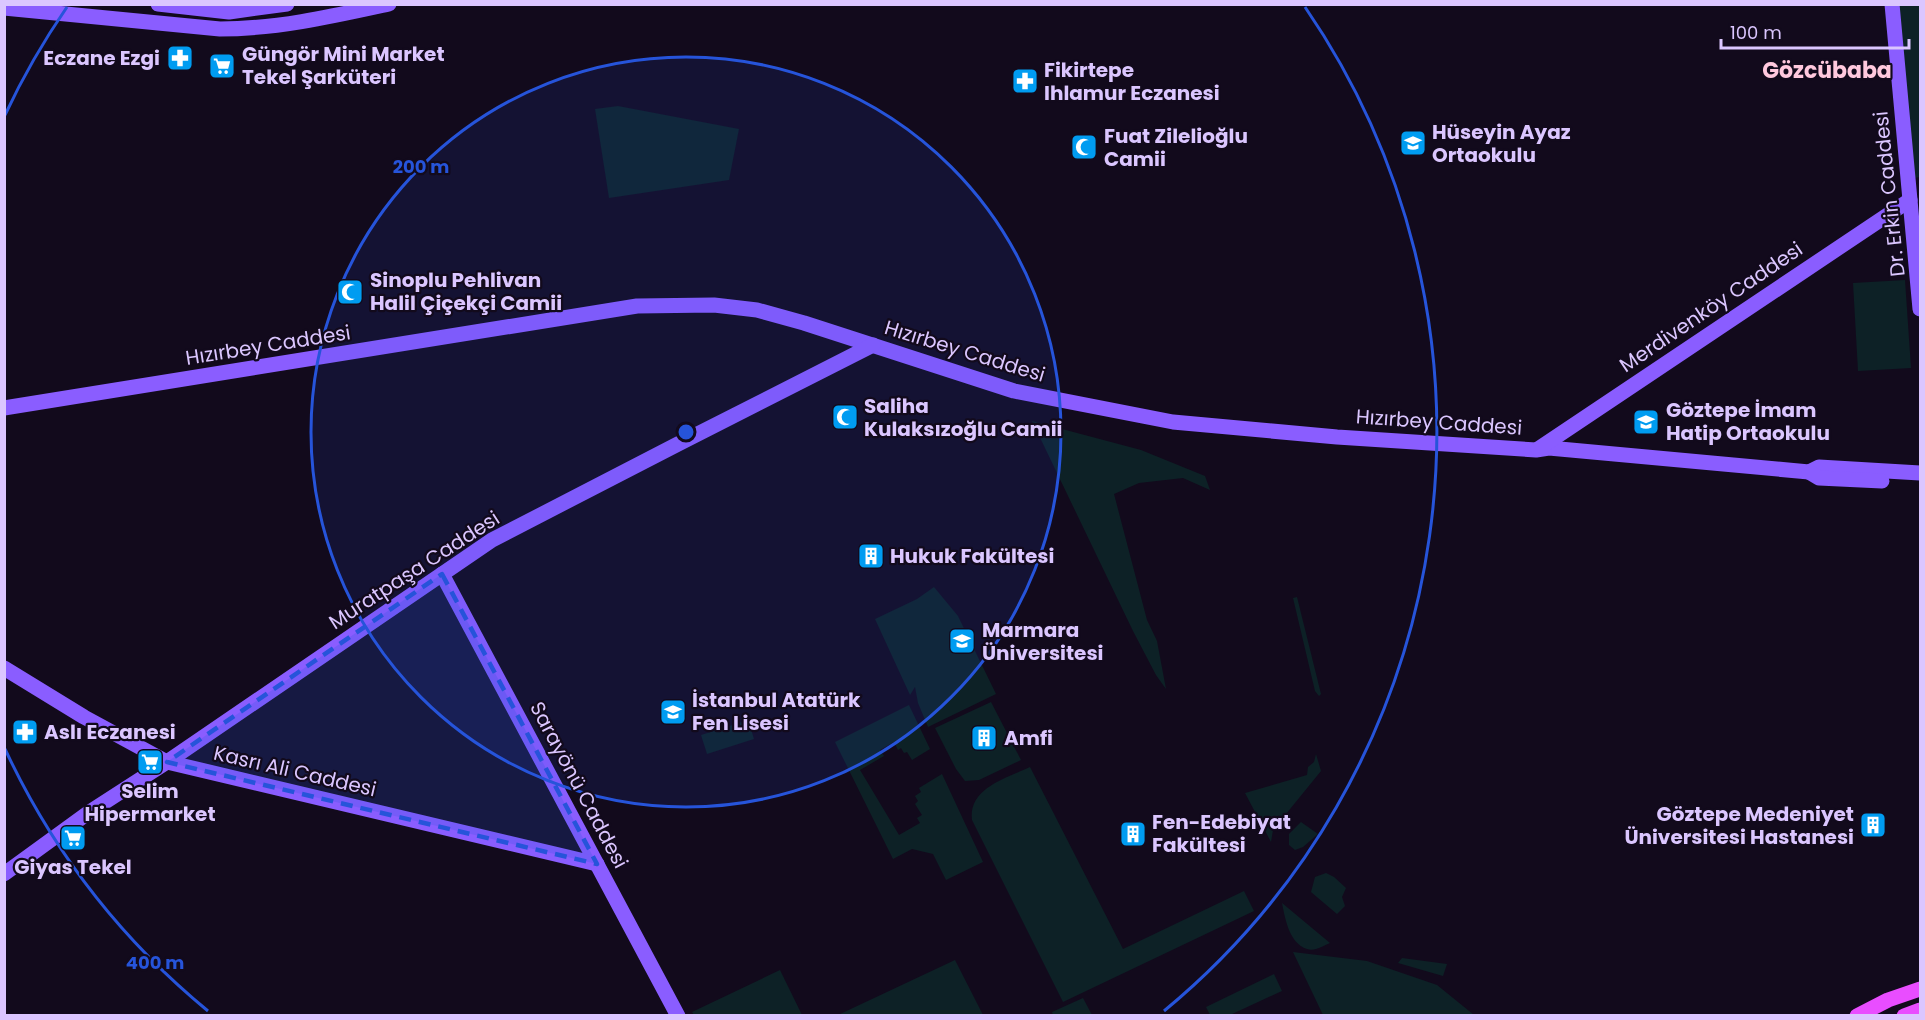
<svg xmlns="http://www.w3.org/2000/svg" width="1925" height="1020" viewBox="0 0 1925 1020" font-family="Poppins,sans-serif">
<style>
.green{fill:#0d2126}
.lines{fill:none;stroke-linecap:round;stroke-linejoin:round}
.secondary{stroke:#8a5dff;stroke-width:15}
.primary{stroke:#e94dff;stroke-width:15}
.marked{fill:#2654da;fill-opacity:0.2;stroke:#2654da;stroke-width:4.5;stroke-dasharray:12 8;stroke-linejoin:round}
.ring{fill:none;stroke:#2654da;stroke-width:3}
.labels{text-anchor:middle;stroke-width:4.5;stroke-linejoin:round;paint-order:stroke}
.poi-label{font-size:20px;font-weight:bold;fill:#dbc6ff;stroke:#120a1c;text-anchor:start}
.street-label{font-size:20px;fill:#dbc6ff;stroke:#120a1c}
.quarter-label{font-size:22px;font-weight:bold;fill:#ffc8dd;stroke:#120a1c}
.centre{fill:#2654da;stroke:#120a1c;stroke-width:3}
.ring-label{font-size:18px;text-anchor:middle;font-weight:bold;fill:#2654da;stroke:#120a1c;stroke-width:4.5;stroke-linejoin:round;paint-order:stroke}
</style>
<rect width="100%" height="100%" fill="#120a1c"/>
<g class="green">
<path d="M 1897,5 L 1920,5 L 1920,177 L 1914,178 Z"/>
<path d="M 618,106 L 739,129 L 729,180 L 609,198 L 595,109 Z"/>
<path d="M 1905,280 L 1911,368 L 1858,371 L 1853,283 Z"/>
<path d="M 1032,421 L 1141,450 L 1205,476 L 1210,490 L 1183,478 L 1139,483 L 1114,494 L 1147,620 L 1157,641 L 1166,689 L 1156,675 L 1133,631 Z"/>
<path d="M 934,587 L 958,616 L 996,694 L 928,727 L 918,703 L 915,687 L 910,695 L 875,619 L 917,599 Z"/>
<path d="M 1297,597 L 1321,694 L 1319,696 L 1315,691 L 1293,598 Z"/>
<path d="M 991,702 L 1021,760 L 979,780 L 965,781 L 956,769 L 935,728 Z"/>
<path d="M 909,705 L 930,749 L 912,760 L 907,752 L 904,753 L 901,748 L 898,750 L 894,742 L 880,750 L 884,756 L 860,770 L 899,835 L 920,823 L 917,818 L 922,815 L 915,804 L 918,801 L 915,796 L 921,792 L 919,788 L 942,774 L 983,862 L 946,880 L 933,854 L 912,849 L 893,859 L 835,742 Z"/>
<path d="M 748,720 L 754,739 L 707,754 L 701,735 Z"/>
<path d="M 1316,754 L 1321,771 L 1273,830 L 1271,842 L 1245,793 L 1307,775 L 1308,767 L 1314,762 Z"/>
<path d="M 1030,767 L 1123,949 L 1244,891 L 1254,911 L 1063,1002 L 972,820 C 968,788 1007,778 1030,767 Z"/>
<path d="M 1301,822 L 1318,834 L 1303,847 L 1295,850 L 1289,845 L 1289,834 Z"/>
<path d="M 1326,873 L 1334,877 L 1346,888 L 1342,897 L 1345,906 L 1337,914 L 1311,892 L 1315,877 Z"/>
<path d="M 1282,903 L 1330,943 C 1323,946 1314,952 1307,949 C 1289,943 1285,918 1282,903 Z"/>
<path d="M 1293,952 L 1367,961 L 1437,985 L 1474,1015 L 1323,1015 Z"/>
<path d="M 1402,958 L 1447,964 L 1443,976 L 1398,963 Z"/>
<path d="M 955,960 L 983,1015 L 838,1015 Z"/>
<path d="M 780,970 L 802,1015 L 694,1015 L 692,1012 Z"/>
<path d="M 1274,974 L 1282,991 L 1230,1015 L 1210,1015 L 1206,1007 Z"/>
<path d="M 1083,998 L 1092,1015 L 1053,1015 L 1052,1012 Z"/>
</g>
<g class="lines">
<g class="secondary">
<path d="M 158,4 L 229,12 L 287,4"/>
<path d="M 1892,4 L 1920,309"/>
<path d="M 4,8 L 220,29 C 277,29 334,16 389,4"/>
<path d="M 4,408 L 637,306 L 714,305 L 757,310 L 804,323 L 1014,391 L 1173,422 L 1337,437 L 1536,450 L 1549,448 L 1809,472 L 1819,467 L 1920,473"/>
<path d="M 1538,449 L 1910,200"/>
<path d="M 1809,472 L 1819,478 L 1882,481"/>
<path d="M 442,574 L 678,1016"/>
<path d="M 4,668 L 84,717 L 167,762 L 597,864"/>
<path d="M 4,874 L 88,813 L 167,762 L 492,540 L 678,444 L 873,345"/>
</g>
<g class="primary">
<path d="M 1857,1016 L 1888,1000 L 1920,989"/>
<path d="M 1904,1016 L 1920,1010"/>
</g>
</g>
<path class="marked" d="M 442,574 L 597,864 L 167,762 Z"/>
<circle cx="686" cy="432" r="375" fill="#2654da" fill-opacity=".12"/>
<g class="ring">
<circle cx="686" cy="432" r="375"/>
<path d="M208 1011A751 751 0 0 1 5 749M5 115A751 751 0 0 1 67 7M1305 7A751 751 0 0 1 1164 1011"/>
</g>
<defs>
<symbol id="pharmacy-square" viewBox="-11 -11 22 22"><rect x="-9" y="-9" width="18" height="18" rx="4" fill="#009cf1" stroke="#120a1c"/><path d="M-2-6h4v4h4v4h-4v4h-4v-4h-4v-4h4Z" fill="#fff"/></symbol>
<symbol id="supermarket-square" viewBox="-11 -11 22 22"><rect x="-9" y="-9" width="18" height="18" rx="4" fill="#009cf1" stroke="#120a1c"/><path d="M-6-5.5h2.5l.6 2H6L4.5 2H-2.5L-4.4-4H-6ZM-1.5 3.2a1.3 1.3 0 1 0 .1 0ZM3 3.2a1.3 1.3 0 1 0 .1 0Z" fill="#fff"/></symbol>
<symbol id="school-square" viewBox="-11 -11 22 22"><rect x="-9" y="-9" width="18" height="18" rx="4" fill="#009cf1" stroke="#120a1c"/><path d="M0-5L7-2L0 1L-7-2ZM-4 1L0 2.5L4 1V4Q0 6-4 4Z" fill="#fff"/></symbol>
<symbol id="mosque-square" viewBox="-11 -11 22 22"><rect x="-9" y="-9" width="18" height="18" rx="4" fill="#009cf1" stroke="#120a1c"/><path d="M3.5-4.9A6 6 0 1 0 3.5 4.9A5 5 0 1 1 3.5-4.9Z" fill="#fff"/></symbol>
<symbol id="building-square" viewBox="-11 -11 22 22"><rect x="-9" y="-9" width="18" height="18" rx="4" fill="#009cf1" stroke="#120a1c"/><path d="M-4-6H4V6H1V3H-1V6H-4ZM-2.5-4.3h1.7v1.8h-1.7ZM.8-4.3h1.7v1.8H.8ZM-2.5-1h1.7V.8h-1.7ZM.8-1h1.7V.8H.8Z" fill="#fff"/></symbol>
</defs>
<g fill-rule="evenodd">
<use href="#pharmacy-square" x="165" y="43" width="30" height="30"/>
<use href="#supermarket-square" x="207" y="51" width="30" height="30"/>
<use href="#pharmacy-square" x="1010" y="66" width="30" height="30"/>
<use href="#school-square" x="1398" y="128" width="30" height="30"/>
<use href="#mosque-square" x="1069" y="132" width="30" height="30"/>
<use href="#mosque-square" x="335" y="277" width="30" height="30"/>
<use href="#mosque-square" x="830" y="402" width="30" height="30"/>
<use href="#school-square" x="1631" y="407" width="30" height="30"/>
<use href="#building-square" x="856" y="541" width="30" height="30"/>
<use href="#school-square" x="947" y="626" width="30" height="30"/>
<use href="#school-square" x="658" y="697" width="30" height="30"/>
<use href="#pharmacy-square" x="10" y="717" width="30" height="30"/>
<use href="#building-square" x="969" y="723" width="30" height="30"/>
<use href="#supermarket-square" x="135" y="747" width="30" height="30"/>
<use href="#building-square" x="1858" y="810" width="30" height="30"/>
<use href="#building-square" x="1118" y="819" width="30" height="30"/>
<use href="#supermarket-square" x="58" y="823" width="30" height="30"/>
</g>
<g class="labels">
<g class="poi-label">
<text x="242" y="61">Güngör Mini Market<tspan x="242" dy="23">Tekel Şarküteri</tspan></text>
<text x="160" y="65" text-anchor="end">Eczane Ezgi</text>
<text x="1044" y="77">Fikirtepe<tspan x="1044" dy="23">Ihlamur Eczanesi</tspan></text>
<text x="1432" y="139">Hüseyin Ayaz<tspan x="1432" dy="23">Ortaokulu</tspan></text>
<text x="1104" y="143">Fuat Zilelioğlu<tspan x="1104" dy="23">Camii</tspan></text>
<text x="370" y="287">Sinoplu Pehlivan<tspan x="370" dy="23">Halil Çiçekçi Camii</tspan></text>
<text x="864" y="413">Saliha<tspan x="864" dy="23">Kulaksızoğlu Camii</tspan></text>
<text x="1666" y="417">Göztepe İmam<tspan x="1666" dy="23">Hatip Ortaokulu</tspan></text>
<text x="890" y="563">Hukuk Fakültesi</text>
<text x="982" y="637">Marmara<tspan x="982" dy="23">Üniversitesi</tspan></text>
<text x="692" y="707">İstanbul Atatürk<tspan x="692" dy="23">Fen Lisesi</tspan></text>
<text x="44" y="739">Aslı Eczanesi</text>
<text x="1004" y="745">Amfi</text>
<text x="150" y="798" text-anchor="middle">Selim<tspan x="150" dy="23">Hipermarket</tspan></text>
<text x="1854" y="821" text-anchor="end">Göztepe Medeniyet<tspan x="1854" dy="23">Üniversitesi Hastanesi</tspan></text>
<text x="1152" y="829">Fen-Edebiyat<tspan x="1152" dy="23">Fakültesi</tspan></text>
<text x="73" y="874" text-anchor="middle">Giyas Tekel</text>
</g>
<g class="street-label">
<text transform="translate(1889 194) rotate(-96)" y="7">Dr. Erkin Caddesi</text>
<text transform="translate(1711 307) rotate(-34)" y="7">Merdivenköy Caddesi</text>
<text transform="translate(268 345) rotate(-9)" y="7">Hızırbey Caddesi</text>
<text transform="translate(965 351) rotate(17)" y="7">Hızırbey Caddesi</text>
<text transform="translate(1439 422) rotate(4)" y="7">Hızırbey Caddesi</text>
<text transform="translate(414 570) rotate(-33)" y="7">Muratpaşa Caddesi</text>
<text transform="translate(295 771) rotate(13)" y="7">Kasrı Ali Caddesi</text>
<text transform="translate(579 785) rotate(62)" y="7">Sarayönü Caddesi</text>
</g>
<g class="quarter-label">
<text x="1827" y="78">Gözcübaba</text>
</g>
</g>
<circle cx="686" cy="432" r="9" class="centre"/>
<g class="ring-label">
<text x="421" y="173">200 m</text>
<text x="155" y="969">400 m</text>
</g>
<rect width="1925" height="1020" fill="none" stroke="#dbc6ff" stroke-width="12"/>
<path d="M1721 39v9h188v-9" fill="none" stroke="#dbc6ff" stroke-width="3"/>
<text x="1730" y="39" font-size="18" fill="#dbc6ff" stroke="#120a1c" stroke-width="4.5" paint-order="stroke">100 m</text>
</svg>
